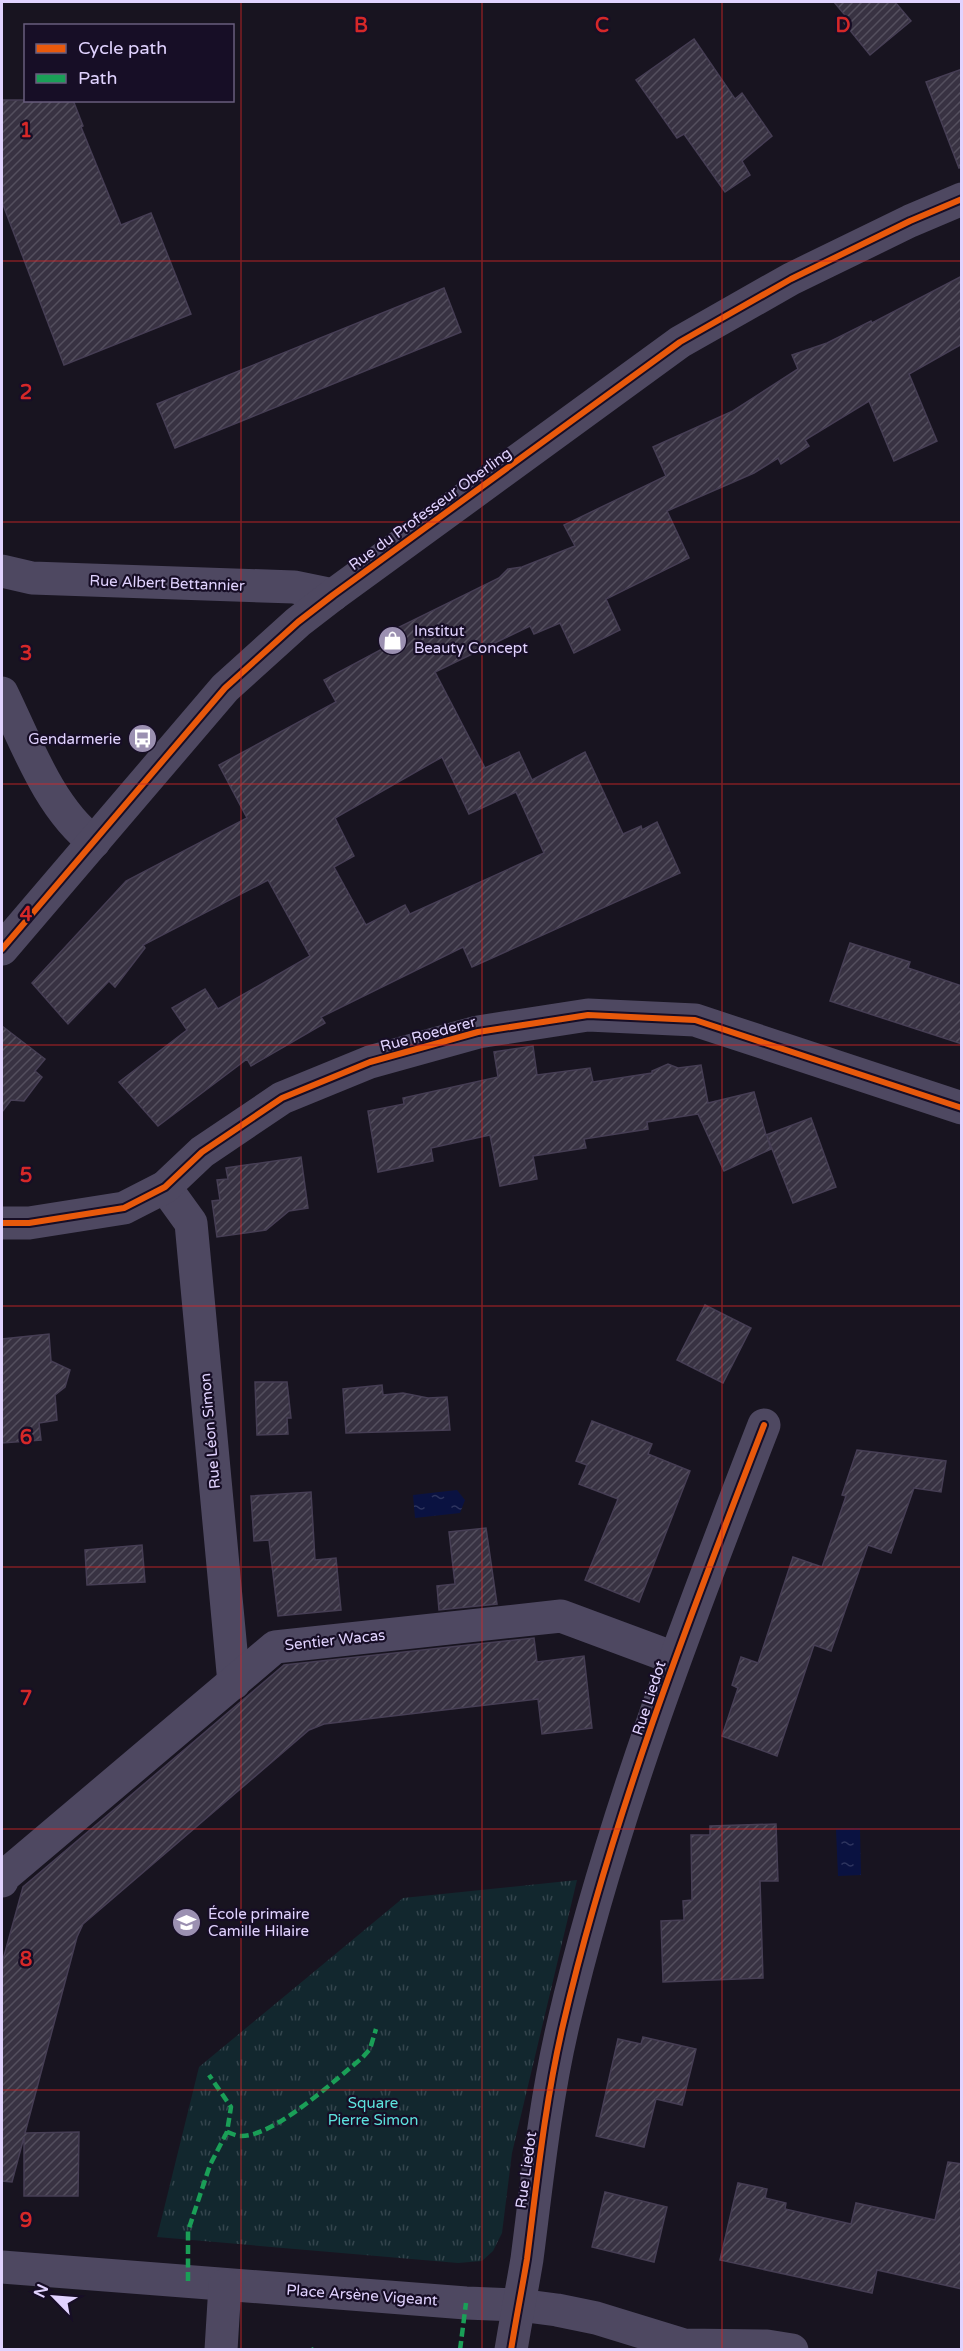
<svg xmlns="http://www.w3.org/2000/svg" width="963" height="2351" viewBox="0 0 963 2351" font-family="'Varela Round',sans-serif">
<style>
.park{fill:url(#park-tufts)}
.water{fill:url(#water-ripples)}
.building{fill:url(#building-hatch);stroke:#463e54;stroke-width:1.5;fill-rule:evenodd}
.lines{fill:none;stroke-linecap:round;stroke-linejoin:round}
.minor{stroke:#4e4861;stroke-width:33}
.quiet{stroke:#1a9f57;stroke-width:4.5;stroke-dasharray:9 4.5;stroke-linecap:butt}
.cycleway-casing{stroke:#170e26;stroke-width:10}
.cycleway{stroke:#e8590c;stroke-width:6}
.grid{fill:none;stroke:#d62828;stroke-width:1.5;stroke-opacity:0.55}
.labels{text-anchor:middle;stroke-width:4.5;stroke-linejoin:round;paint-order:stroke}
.street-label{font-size:15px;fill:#e1d3ff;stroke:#170e26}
.poi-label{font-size:15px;fill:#e1d3ff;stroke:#170e26;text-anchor:start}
.park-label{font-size:15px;fill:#5ce2dd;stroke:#170e26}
.grid-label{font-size:20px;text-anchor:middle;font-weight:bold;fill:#d62828;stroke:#170e26;stroke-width:4.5;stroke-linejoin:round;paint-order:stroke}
</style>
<defs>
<pattern id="park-tufts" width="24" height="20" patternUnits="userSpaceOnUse" patternTransform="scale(1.5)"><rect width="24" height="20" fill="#12272e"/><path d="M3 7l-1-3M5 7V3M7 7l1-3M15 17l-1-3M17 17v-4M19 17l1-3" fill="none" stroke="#34454d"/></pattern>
<pattern id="water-ripples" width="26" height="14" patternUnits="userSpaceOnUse" patternTransform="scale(1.5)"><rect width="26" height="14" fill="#0a1241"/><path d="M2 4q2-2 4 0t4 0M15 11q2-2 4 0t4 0" fill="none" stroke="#2d345e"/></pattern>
<pattern id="building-hatch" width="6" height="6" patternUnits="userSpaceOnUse" patternTransform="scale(1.5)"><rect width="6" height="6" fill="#383242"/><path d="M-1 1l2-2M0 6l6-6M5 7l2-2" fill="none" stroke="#544f5e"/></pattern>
</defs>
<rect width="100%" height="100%" fill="#181420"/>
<path class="park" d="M 577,1880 L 512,2153 L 502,2233 L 493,2251 L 482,2261 L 458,2263 L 157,2237 L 199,2067 L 403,1898 Z"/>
<g class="water">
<path d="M 457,1490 L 465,1500 L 460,1513 L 415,1518 L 413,1495 Z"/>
<path d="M 860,1828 L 861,1875 L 838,1876 L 836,1829 Z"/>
</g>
<g class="building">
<path d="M 834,2 L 895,2 L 911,21 L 870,55 L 844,23 L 849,20 Z"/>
<path d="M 694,39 L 735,99 L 742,93 L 772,136 L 742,161 L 750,175 L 725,192 L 684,134 L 677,138 L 636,80 Z"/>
<path d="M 962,69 L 962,167 L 959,168 L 926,82 Z"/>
<path d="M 2,100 L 73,100 L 83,126 L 81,127 L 121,225 L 151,213 L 191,314 L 64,365 L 2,202 Z"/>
<path d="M 962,276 L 962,344 L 909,374 L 937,441 L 894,461 L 869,401 L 805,440 L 809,446 L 781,464 L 778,458 L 754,473 L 667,511 L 689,558 L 606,599 L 620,630 L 574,653 L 560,623 L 534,634 L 530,626 L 435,672 L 485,768 L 519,752 L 532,780 L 585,752 L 623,834 L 641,826 L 642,830 L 657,822 L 680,873 L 472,967 L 463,947 L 321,1017 L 325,1023 L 251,1066 L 247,1059 L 158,1126 L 119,1082 L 187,1030 L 172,1008 L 205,989 L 218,1009 L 310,956 L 268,880 L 143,945 L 145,948 L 115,987 L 109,981 L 68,1024 L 32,983 L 126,881 L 247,818 L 219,765 L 336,702 L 324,680 L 386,647 L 381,636 L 499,578 L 508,569 L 522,567 L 575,546 L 564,525 L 666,476 L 653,447 L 733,411 L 798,369 L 792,355 L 827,343 L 871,321 L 872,323 ZM 442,757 L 469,814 L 516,792 L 544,853 L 410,914 L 405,905 L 366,925 L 334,867 L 354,856 L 335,818 Z"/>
<path d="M 444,288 L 461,332 L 175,448 L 157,404 Z"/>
<path d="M 850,943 L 910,962 L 908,968 L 962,986 L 962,1044 L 830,1001 Z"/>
<path d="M 2,1026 L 45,1059 L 35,1071 L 42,1077 L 24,1101 L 11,1100 L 2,1112 Z"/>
<path d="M 533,1046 L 537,1075 L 590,1068 L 593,1082 L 652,1073 L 652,1071 L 668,1064 L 678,1068 L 701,1065 L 708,1103 L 754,1092 L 766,1135 L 811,1118 L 836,1187 L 793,1203 L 767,1136 L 771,1149 L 724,1171 L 698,1114 L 647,1122 L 648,1129 L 584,1139 L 586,1148 L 533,1156 L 537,1179 L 500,1186 L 490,1135 L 431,1148 L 433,1161 L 378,1172 L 368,1111 L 404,1104 L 403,1098 L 498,1077 L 494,1052 Z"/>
<path d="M 301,1157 L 308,1208 L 289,1211 L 266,1230 L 217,1237 L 212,1201 L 220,1200 L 217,1180 L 228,1179 L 226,1168 Z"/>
<path d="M 705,1305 L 751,1328 L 723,1383 L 677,1360 Z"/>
<path d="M 49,1334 L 51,1361 L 70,1370 L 65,1387 L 55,1395 L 57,1420 L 39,1423 L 41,1440 L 2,1443 L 2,1339 Z"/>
<path d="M 255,1382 L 287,1382 L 291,1418 L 287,1418 L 288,1434 L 257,1435 Z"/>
<path d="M 382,1385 L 383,1395 L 403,1393 L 428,1398 L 447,1397 L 450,1430 L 346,1433 L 343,1389 Z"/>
<path d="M 592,1421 L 652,1444 L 648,1454 L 690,1471 L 639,1602 L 585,1580 L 618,1499 L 579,1484 L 587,1465 L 576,1461 Z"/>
<path d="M 857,1450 L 946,1461 L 941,1492 L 914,1488 L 891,1553 L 868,1545 L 831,1651 L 814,1645 L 777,1756 L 722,1736 L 738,1688 L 732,1685 L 741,1657 L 758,1663 L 793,1557 L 822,1567 L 846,1496 L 842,1495 Z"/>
<path d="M 311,1492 L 315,1560 L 336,1558 L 341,1610 L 278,1616 L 269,1540 L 254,1541 L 251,1496 Z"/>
<path d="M 486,1528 L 497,1604 L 439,1610 L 437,1586 L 455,1584 L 449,1532 Z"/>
<path d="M 142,1545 L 145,1582 L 87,1585 L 85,1550 Z"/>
<path d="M 534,1638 L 537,1662 L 584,1656 L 592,1728 L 542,1734 L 538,1699 L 324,1724 L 309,1730 L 83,1924 L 77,1937 L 25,2133 L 79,2132 L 78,2196 L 24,2196 L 24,2137 L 12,2182 L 2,2181 L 2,1963 L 23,1887 L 284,1665 Z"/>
<path d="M 776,1824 L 778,1881 L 760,1881 L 763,1978 L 663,1982 L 661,1921 L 684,1920 L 683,1901 L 692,1900 L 691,1835 L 710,1835 L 710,1826 Z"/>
<path d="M 643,2037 L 696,2049 L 682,2105 L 656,2099 L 644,2147 L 596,2136 L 618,2039 L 641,2044 Z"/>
<path d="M 948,2162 L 962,2164 L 962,2289 L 877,2270 L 872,2293 L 720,2260 L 738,2183 L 767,2189 L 765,2198 L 786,2203 L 785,2209 L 851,2224 L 856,2203 L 935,2220 Z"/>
<path d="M 605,2192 L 667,2207 L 654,2262 L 592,2247 Z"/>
</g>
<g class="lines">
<g class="minor">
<path d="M 2,571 L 32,578 L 294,587 L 333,595"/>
<path d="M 2,693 C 26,742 49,808 94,842"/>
<path d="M 2,949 L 225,688 L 298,622 L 333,595 L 680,342 L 791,279 L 910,221 L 962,199"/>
<path d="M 165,1187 L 191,1223 L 234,1683"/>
<path d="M 2,1223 L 29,1223 L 124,1208 L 165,1187 L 202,1152 L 282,1098 L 370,1062 L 478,1032 L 588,1015 L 695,1020 L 962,1108"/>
<path d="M 2,1881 L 2,1878 L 275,1647 L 561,1616 L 674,1658"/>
<path d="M 2,2267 L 466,2303 L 519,2305 L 557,2310 L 596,2318 L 684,2345 L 767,2346 L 792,2350"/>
<path d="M 221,2350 L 225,2285"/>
<path d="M 511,2350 C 516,2319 522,2289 527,2259 C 537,2181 545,2102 563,2025 C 611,1819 688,1621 764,1425"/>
</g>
<g class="quiet">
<path d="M 227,2132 C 231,2133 236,2136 240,2136 C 273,2138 336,2079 362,2058 L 370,2049 L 376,2029"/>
<path d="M 188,2281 L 188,2231 L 210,2165 L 227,2132 L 231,2107 L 209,2075"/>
<path d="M 313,2350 L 314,2348"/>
<path d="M 460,2350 L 466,2303"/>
</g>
<defs>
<g id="cycleway">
<path d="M 2,949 L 225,688 L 298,622 L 333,595 L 680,342 L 791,279 L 910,221 L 962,199"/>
<path d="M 2,1223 L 29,1223 L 124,1208 L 165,1187 L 202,1152 L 282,1098 L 370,1062 L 478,1032 L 588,1015 L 695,1020 L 962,1108"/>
<path d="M 511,2350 C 516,2319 522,2289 527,2259 C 537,2181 545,2102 563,2025 C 611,1819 688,1621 764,1425"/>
</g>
</defs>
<use href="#cycleway" class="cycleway-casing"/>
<use href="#cycleway" class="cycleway"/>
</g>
<path class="grid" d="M 241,2 L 241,2350M 482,2 L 482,2350M 722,2 L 722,2350M 2,261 L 962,261M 2,522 L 962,522M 2,784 L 962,784M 2,1045 L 962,1045M 2,1306 L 962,1306M 2,1567 L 962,1567M 2,1829 L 962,1829M 2,2090 L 962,2090"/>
<defs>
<symbol id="shop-disc" viewBox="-11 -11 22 22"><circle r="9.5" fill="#9b90b1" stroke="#170e26"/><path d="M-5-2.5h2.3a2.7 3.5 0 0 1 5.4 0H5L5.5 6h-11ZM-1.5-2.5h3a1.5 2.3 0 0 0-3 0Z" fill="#fff"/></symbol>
<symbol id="bus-disc" viewBox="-11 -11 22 22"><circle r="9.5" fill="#9b90b1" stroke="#170e26"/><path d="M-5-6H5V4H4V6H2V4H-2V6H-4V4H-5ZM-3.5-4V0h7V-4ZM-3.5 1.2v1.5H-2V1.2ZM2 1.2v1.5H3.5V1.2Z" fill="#fff"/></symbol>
<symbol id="school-disc" viewBox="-11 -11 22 22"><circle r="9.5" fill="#9b90b1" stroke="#170e26"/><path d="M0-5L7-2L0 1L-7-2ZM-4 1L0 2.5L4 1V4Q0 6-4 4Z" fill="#fff"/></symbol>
</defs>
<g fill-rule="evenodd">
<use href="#shop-disc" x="376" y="624" width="33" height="33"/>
<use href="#bus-disc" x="126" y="722" width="33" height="33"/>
<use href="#school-disc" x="170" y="1906" width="33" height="33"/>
</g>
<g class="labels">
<g class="street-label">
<text transform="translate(430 509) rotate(-36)" y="5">Rue du Professeur Oberling</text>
<text transform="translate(167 583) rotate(2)" y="5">Rue Albert Bettannier</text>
<text transform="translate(428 1034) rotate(-15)" y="5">Rue Roederer</text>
<text transform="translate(210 1431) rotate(-95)" y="5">Rue Léon Simon</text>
<text transform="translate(335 1640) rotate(-6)" y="5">Sentier Wacas</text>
<text transform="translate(649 1698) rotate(-72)" y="5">Rue Liedot</text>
<text transform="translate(526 2170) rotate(-82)" y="5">Rue Liedot</text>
<text transform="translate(362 2295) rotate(4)" y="5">Place Arsène Vigeant</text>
</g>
<g class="poi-label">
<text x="414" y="636">Institut<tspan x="414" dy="17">Beauty Concept</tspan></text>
<text x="121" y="744" text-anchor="end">Gendarmerie</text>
<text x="208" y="1919">École primaire<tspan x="208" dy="17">Camille Hilaire</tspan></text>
</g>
<g class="park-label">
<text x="373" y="2108">Square<tspan x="373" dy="17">Pierre Simon</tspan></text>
</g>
</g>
<g class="grid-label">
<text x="361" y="32">B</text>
<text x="602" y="32">C</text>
<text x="843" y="32">D</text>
<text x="26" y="137">1</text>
<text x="26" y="399">2</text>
<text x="26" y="660">3</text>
<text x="26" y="921">4</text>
<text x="26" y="1182">5</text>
<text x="26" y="1444">6</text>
<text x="26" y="1705">7</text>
<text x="26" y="1966">8</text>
<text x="26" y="2227">9</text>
</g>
<rect width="963" height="2351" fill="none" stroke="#e1d3ff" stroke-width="6"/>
<rect x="24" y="24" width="210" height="78" fill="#170e26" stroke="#685d7d" stroke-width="1.5"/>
<rect x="36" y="44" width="30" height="9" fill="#e8590c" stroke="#685d7d" stroke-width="1.5"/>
<text x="78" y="54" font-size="18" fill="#e1d3ff">Cycle path</text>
<rect x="36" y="74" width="30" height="9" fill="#1a9f57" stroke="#685d7d" stroke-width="1.5"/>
<text x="78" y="84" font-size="18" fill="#e1d3ff">Path</text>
<g transform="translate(54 2297) rotate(295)" stroke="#170e26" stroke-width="4.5" paint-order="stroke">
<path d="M0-4.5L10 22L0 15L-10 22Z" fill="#e1d3ff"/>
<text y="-9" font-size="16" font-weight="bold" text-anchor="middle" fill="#e1d3ff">N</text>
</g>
</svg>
